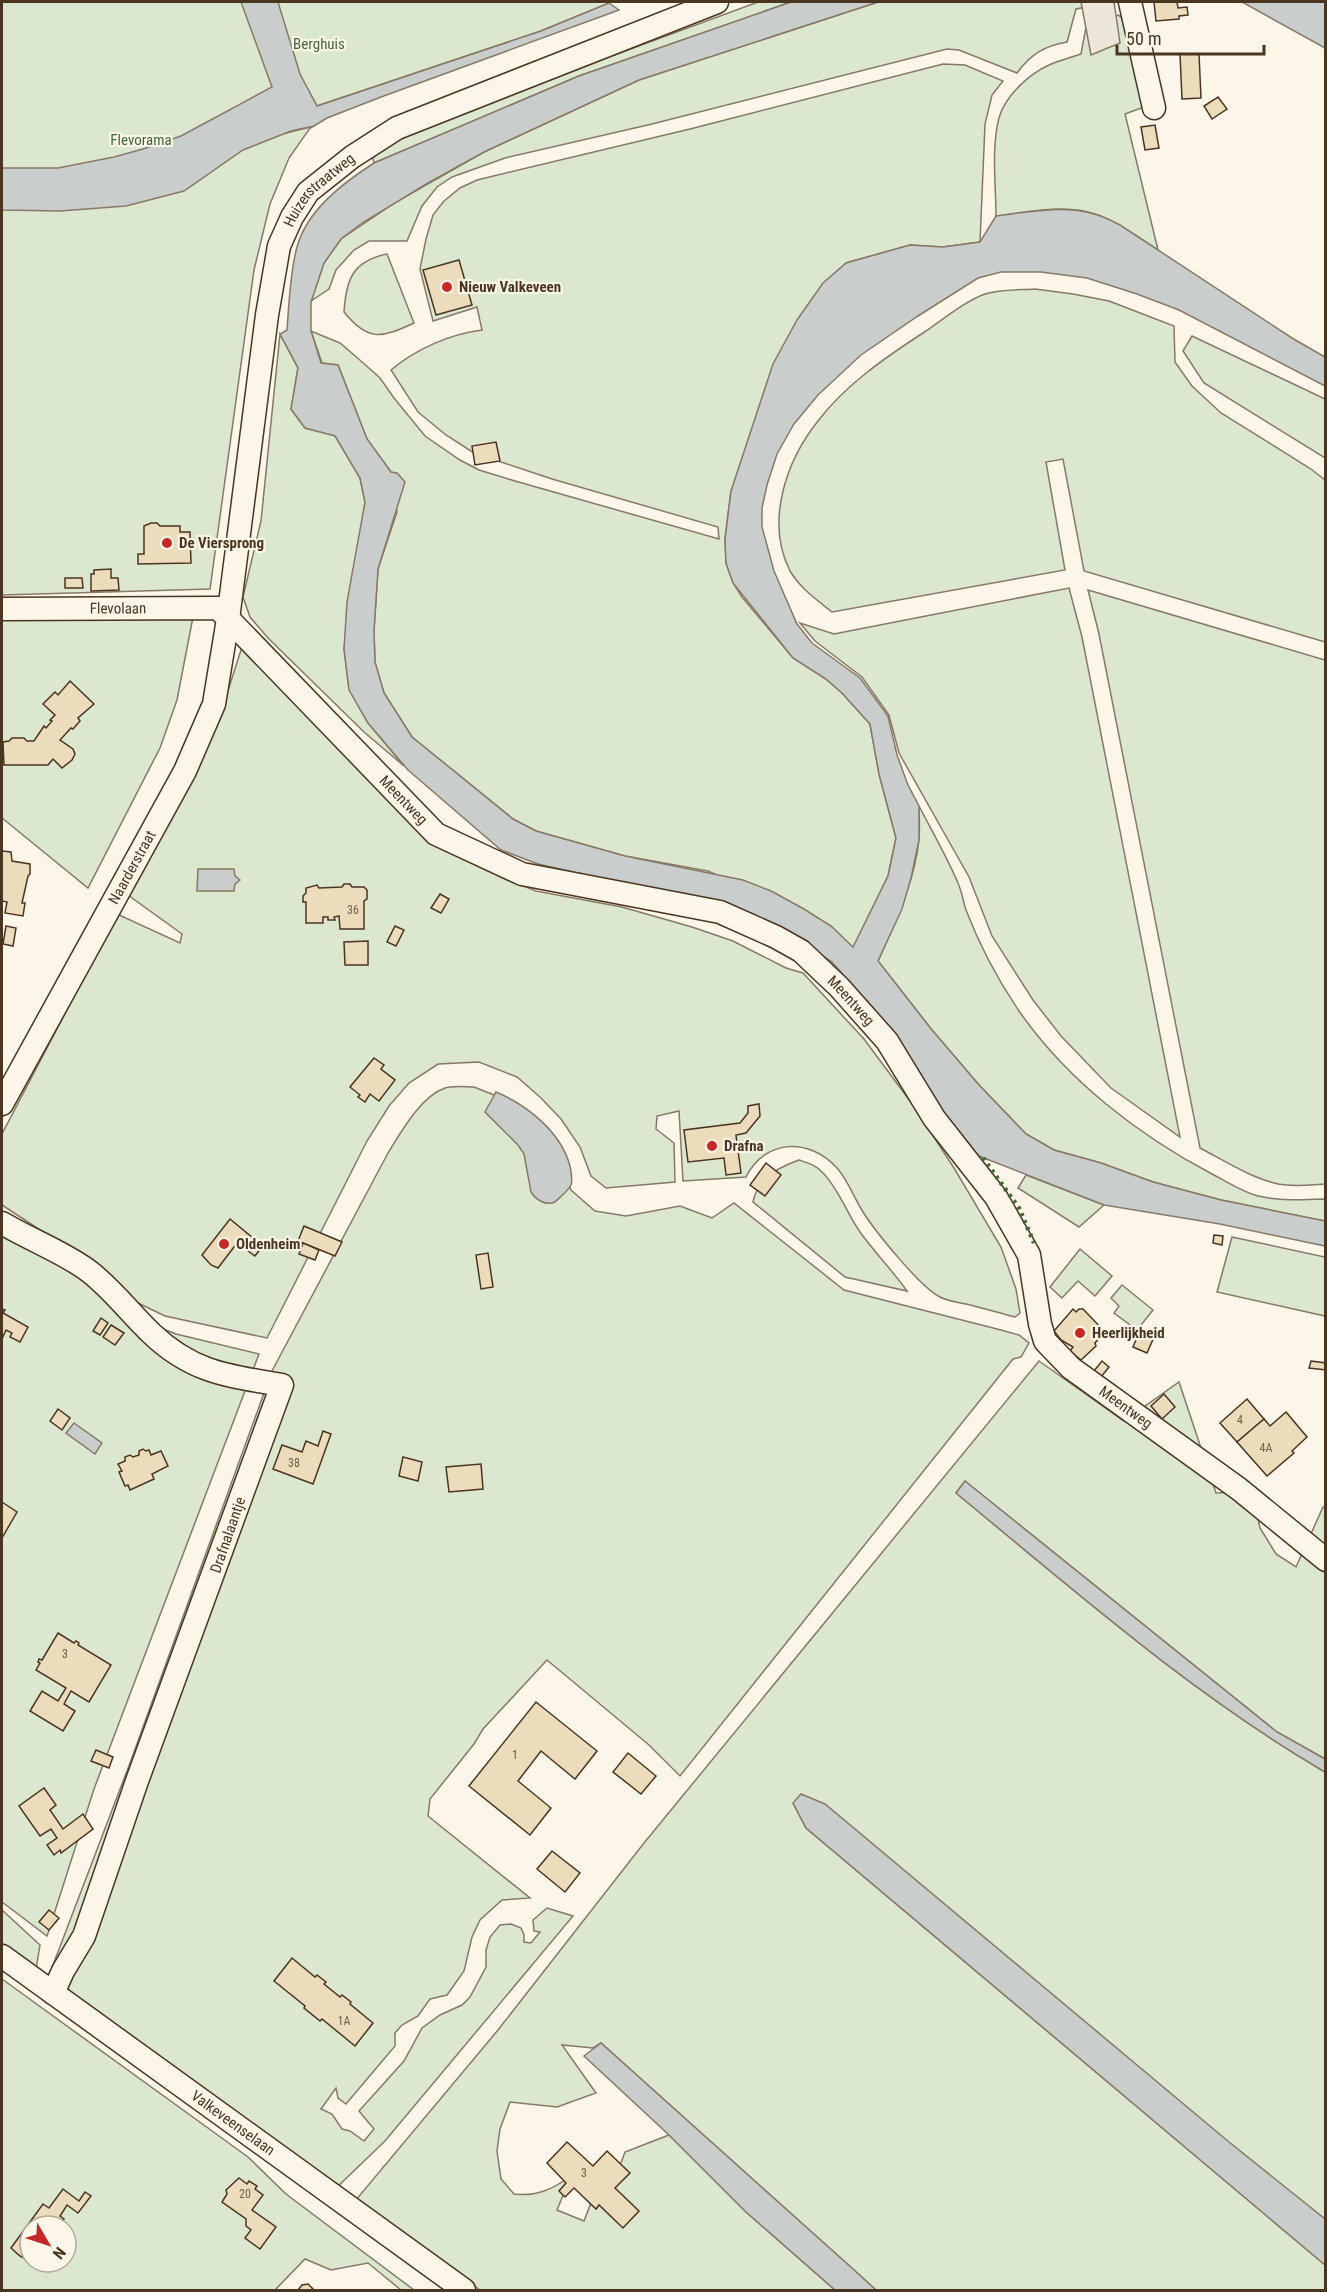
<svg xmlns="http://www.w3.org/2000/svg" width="1327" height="2292" viewBox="0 0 1327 2292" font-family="'Roboto Condensed',sans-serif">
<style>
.green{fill:#dce7d0;stroke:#887966;stroke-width:1.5;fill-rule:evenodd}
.parking{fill:#ede7d9;stroke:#887966;stroke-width:1.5}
.water{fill:#c9cecd;stroke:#887966;stroke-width:1.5}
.building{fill:#ecdcbc;stroke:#4a3520;stroke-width:1.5}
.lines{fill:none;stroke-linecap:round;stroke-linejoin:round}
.minor-casing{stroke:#4a3520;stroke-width:25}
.minor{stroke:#fbf6e9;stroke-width:22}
.hedge{stroke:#436837;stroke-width:4.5;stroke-dasharray:3 4.5;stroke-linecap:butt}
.poi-dot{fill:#c62828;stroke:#fbf6e9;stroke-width:2}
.labels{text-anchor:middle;stroke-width:4.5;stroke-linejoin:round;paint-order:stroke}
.number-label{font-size:12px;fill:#725f47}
.park-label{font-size:15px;fill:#436837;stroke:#fbf6e9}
.street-label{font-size:15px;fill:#4a3520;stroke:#fbf6e9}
.poi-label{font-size:15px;font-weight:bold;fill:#4a3520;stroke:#fbf6e9;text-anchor:start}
</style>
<rect width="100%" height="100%" fill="#fbf6e9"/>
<g class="green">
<path d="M 2,2 L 608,2 L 609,3 L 541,31 L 317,106 L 309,91 L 286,133 L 314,126 L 310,128 L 289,158 L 270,204 L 254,270 L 210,589 L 2,595 Z"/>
<path d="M 758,2 L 791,2 L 579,76 L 374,163 L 372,155 L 430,123 Z"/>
<path d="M 878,2 L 1113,2 L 1076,9 L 1067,42 C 1044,46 1031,54 1017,73 L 959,50 L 947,49 L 652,124 L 505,158 L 452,177 L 437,187 L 422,206 L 407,241 L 369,241 L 354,250 L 336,270 L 329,289 L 311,301 L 324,263 L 341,239 L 396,202 L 484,152 L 639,80 Z"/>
<path d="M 1118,15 L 1123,18 L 1144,107 L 1125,114 L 1158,250 C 1139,238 1120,223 1098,215 C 1067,203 1028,212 996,216 C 996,185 991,149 999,118 C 1005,96 1029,74 1049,65 C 1059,60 1070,58 1081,54 L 1086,27 Z"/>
<path d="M 943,64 L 965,65 L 1003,81 L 992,95 L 985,124 L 980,242 L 943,247 L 910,245 L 846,263 L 731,491 L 725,539 L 726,563 L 733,583 L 742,597 L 793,658 L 826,679 L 842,693 L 870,724 L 879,774 L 896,838 L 888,876 L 853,948 L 831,926 L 708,871 L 625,856 L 536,831 L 513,819 L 412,737 L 384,693 L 375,662 L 374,631 L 378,569 L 397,512 L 391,472 L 367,439 L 338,365 L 322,363 L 311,331 L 340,343 L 361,361 L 380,378 L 394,398 L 425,436 L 460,460 L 479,470 L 515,481 L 719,539 L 718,527 L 552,479 L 474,453 L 446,435 L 418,412 L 391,370 C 416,349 450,334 482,330 L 477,307 L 433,321 L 420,269 L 426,239 L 433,215 L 444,201 L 460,188 L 477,180 L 690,129 Z"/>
<path d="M 387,254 L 414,323 C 382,338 368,342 344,312 C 346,279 353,261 387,254 Z"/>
<path d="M 1035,289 L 1073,294 L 1109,301 L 1174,326 L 1175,362 L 1192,386 L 1221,413 L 1311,469 L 1325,480 L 1325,642 L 1084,571 L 1063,459 L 1046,462 L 1065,570 L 832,612 C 817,600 800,588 790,571 C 765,522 786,461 818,421 C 845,385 886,357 923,333 C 941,321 965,301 985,294 C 1001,289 1019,290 1035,289 Z"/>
<path d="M 280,334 L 298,368 L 291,409 L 305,428 L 335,435 L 360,478 L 365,502 L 344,649 L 349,689 L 368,723 L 404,766 L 364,732 L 268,638 L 250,617 L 243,597 L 261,521 Z"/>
<path d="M 1192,336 L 1325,399 L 1325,458 L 1204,383 L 1183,351 Z"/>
<path d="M 1069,588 L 1082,637 L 1180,1137 L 1111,1088 L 1061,1036 L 1033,1000 L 992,936 L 969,877 L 899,753 L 889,715 L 862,677 L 815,641 L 800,623 L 834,634 Z"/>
<path d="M 1088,590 L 1325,660 L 1325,1184 C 1310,1185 1293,1187 1278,1184 C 1251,1178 1225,1161 1200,1148 L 1099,634 Z"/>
<path d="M 193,617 L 177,700 L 160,748 L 88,888 L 2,818 L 2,620 Z"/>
<path d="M 242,647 L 281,688 L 506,879 L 536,891 L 622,907 L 692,927 L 733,941 L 786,968 L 803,973 L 864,1039 L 913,1105 L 954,1168 L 1001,1247 L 1016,1289 L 1020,1313 L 1015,1317 C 999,1313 983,1308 966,1304 C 958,1302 947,1301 940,1297 C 920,1287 875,1231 863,1212 C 854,1198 848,1180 837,1168 C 809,1137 765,1139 746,1177 L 683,1181 L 679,1111 L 657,1116 L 656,1129 L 674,1143 L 675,1182 L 606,1188 L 591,1176 L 580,1147 L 561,1119 L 541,1098 L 517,1077 L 479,1062 L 438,1064 L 409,1083 L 389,1106 L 367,1141 L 267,1338 L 165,1316 L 138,1303 L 100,1269 L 2,1205 L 2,1134 L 117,914 L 180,943 L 182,934 L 128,895 L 216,728 Z"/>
<path d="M 919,806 C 932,831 947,857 958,883 C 962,892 963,901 966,910 C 979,944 998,980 1019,1011 C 1067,1080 1138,1135 1212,1174 C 1226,1181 1242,1192 1258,1196 C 1280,1201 1302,1200 1325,1199 L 1325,1221 L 1221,1200 L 1153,1182 L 1101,1163 L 1054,1150 L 1026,1134 L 979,1085 L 932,1030 L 878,961 C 895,922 915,882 919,839 C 920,828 919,817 919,806 Z"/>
<path d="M 474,1087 L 504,1099 L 559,1159 L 571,1190 L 595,1211 L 626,1216 L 680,1206 L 712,1218 L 734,1203 L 844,1290 L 1001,1330 L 1019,1335 L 1029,1343 L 1021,1357 L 1013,1359 L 680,1776 L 649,1745 L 547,1660 L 483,1729 L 474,1744 L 430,1799 L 428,1816 L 530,1898 L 502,1900 L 480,1920 L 472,1937 L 464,1971 L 447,1995 L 430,1999 L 418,2016 L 402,2025 L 395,2033 L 395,2046 L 346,2104 L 338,2098 L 336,2088 L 321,2109 L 332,2114 L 342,2129 L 350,2131 L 364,2141 L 374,2129 L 359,2111 L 404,2061 L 422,2028 L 440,2015 L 462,2005 L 470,1997 L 486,1967 L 486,1950 L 490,1937 L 500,1925 L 511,1924 L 521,1928 L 524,1935 L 524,1942 L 531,1943 L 540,1932 L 534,1931 L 533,1920 L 547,1908 L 573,1916 L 385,2141 L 335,2189 L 45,1986 L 130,1763 L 272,1371 L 388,1153 C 401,1132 421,1096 445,1088 C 453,1085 466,1087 474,1087 Z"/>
<path d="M 799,1160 C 808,1163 816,1165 823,1173 C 839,1189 847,1214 860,1232 C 875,1253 893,1271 907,1291 L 845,1277 L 753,1202 C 758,1178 777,1168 799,1160 Z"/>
<path d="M 1026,1175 L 1104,1205 L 1079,1227 L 1018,1188 Z"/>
<path d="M 2,1229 L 59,1260 L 138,1319 L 176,1334 L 259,1354 L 94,1789 L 47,1936 L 2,1902 Z"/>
<path d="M 1232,1237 L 1325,1257 L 1325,1316 L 1217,1292 Z"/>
<path d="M 1080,1249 L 1112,1276 L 1095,1296 L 1078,1281 L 1062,1298 L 1050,1287 Z"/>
<path d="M 1122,1285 L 1153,1310 L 1137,1330 L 1114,1313 L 1119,1306 L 1111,1298 Z"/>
<path d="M 1039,1361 L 1124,1421 L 1179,1382 L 1216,1493 L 1252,1491 L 1260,1528 L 1276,1554 L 1296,1567 L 1323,1507 L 1325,1507 L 1325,1759 L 1277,1732 L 965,1481 L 956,1493 C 1075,1591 1192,1694 1325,1772 L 1325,2219 L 793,1803 L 806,1828 L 1325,2265 L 1325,2290 L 876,2290 L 601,2043 L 593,2048 L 562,2045 L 596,2093 L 557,2107 L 510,2102 L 500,2129 L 497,2151 L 501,2179 L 514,2194 C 536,2197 553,2189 571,2176 L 557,2210 L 584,2221 L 599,2182 L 612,2187 L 625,2152 L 669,2135 L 746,2212 L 835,2290 L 480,2290 L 355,2201 L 498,2030 L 644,1843 Z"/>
<path d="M 2,1910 L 40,1945 L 36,1969 L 2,1943 Z"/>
<path d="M 2,1979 L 248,2157 L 286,2194 L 414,2290 L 401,2290 L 368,2263 L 331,2270 L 305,2259 L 275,2290 L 2,2290 ZM 30,2226 L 66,2226 L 66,2262 L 30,2262 Z"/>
</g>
<path class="parking" d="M 1081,2 L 1114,2 L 1120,43 L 1091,55 Z"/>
<g class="water">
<path d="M 241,2 L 278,2 L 300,74 L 317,106 L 541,31 L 609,3 L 619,10 L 381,97 L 327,118 L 314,126 L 291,131 L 243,150 L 184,191 L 126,206 L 60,211 L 2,210 L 2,168 L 58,168 L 114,157 L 143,149 L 181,136 L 272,87 Z"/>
<path d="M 791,2 L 878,2 L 639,80 L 484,152 L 428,183 L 362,223 L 341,239 L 324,263 L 311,302 L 311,331 L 321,363 L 338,365 L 367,439 L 391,472 L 397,473 L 405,482 L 378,569 L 374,631 L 375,662 L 384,693 L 412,737 L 513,819 L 536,831 L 625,856 L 743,880 L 771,891 L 804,909 L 831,926 L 853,947 L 888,876 L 896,838 L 879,774 L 870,724 L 842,693 L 826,679 L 793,658 L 733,583 L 726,563 L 725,539 L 731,491 L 773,364 L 797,320 L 823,283 L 846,263 L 910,245 L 943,247 L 980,242 L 996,216 C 1028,212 1063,205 1094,214 C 1103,216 1112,221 1120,225 L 1292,338 L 1325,357 L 1325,386 L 1179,310 L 1137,294 L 1087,278 L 1041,272 L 1001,272 L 978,278 L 918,316 L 861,355 L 818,395 L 794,424 L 777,454 L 767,485 L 762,508 L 762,527 L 774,571 L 797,624 L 812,643 L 860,678 L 888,716 L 897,755 L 908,785 L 919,806 L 919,840 L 911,878 L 902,909 L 878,961 L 932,1030 L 979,1085 L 1026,1134 L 1054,1150 L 1101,1163 L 1153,1182 L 1221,1200 L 1325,1221 L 1325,1246 L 1220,1224 L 1104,1205 L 979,1156 L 953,1127 L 901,1045 L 872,1007 L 832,962 L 791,935 L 751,913 L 538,864 L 501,850 L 408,770 L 368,723 L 349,690 L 344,649 L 347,602 L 365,502 L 360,478 L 335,436 L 305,428 L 291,409 L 298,368 L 280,334 L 287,330 C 289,304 290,272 297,247 C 307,210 343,183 374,163 L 579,76 Z"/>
<path d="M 1242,2 L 1325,2 L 1325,48 Z"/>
<path d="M 198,869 L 234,869 L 235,876 L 240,880 L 235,884 L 234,891 L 197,891 Z"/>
<path d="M 496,1092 C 527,1105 561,1132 570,1166 C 571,1172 573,1179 571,1185 C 568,1191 560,1197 555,1202 C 546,1206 536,1200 531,1192 L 524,1154 L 518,1145 L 485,1112 Z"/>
<path d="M 74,1423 L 102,1443 L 95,1454 L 66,1433 Z"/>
<path d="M 965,1481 L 1277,1732 L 1325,1759 L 1325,1772 C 1192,1694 1075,1591 956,1493 Z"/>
<path d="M 801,1794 L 825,1804 L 1229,2142 L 1325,2219 L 1325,2265 L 806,1828 L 793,1803 Z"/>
<path d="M 601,2043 L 853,2269 L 876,2290 L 835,2290 L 746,2212 L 669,2135 L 584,2056 Z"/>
</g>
<g class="building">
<path d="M 1154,2 L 1177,2 L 1178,8 L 1187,7 L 1188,15 L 1179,16 L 1179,19 L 1156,21 Z"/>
<path d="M 1180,54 L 1199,54 L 1201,98 L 1182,99 Z"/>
<path d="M 1218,97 L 1227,109 L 1212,119 L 1204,106 Z"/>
<path d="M 1155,125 L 1159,148 L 1145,150 L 1141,127 Z"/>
<path d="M 459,260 L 472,305 L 436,315 L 423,270 Z"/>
<path d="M 496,442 L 500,461 L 475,465 L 472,446 Z"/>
<path d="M 151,523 L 157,523 L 160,526 L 180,526 L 180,532 L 190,532 L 191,563 L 138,564 L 138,554 L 144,554 L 144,526 Z"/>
<path d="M 111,569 L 111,578 L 118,578 L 119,590 L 91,591 L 91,574 L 94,574 L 94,570 Z"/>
<path d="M 65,578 L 82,578 L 83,588 L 65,588 Z"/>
<path d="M 70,681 L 94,704 L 78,718 L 80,721 L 73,729 L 71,728 L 60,740 L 73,749 L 75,754 L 72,760 L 62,768 L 53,759 L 48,765 L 4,765 L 3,742 L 9,741 L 12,738 L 24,738 L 27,741 L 34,741 L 44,726 L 46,728 L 52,721 L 50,720 L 55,715 L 43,704 L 55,692 L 58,695 Z"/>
<path d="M 2,851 L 11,852 L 12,861 L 30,864 L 30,874 L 28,876 L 22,903 L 25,903 L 23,916 L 5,913 L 7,902 L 2,901 Z"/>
<path d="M 344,884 L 350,884 L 352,887 L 364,887 L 367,890 L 367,899 L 364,901 L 364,929 L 340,929 L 339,916 L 334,917 L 335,920 L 328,920 L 328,917 L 323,917 L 323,923 L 306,923 L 306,902 L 303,902 L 303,896 L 306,893 L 306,888 L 317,885 L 319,888 L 342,887 Z"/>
<path d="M 440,894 L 449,899 L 441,913 L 431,908 Z"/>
<path d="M 6,926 L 16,928 L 13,946 L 3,944 Z"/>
<path d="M 395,926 L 404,930 L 396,946 L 387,942 Z"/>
<path d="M 368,941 L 368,965 L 345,965 L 344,942 Z"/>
<path d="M 374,1058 L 384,1065 L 381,1069 L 395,1080 L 379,1101 L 370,1094 L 365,1102 L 358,1097 L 360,1095 L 350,1087 Z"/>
<path d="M 759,1104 L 760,1116 L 746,1133 L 736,1135 L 741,1173 L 726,1175 L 724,1158 L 688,1162 L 684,1130 L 740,1123 L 748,1113 L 748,1106 Z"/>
<path d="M 766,1163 L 781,1175 L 765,1196 L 750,1185 Z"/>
<path d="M 230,1219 L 259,1243 L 257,1244 L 261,1248 L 255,1256 L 237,1243 L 218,1268 L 211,1265 L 202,1255 Z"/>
<path d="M 304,1226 L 342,1242 L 335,1256 L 298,1241 Z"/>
<path d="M 1214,1235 L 1223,1236 L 1222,1245 L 1213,1243 Z"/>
<path d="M 303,1243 L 319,1250 L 315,1260 L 299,1254 Z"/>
<path d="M 488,1253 L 493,1287 L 481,1289 L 476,1255 Z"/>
<path d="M 2,1309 L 5,1310 L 3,1313 L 28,1327 L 20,1342 L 10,1337 L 12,1333 L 6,1330 L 2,1339 Z"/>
<path d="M 1073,1309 L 1076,1312 L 1079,1309 L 1083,1309 L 1105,1332 L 1095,1343 L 1096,1346 L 1081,1360 L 1070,1351 L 1073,1347 L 1061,1340 L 1054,1331 Z"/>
<path d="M 101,1318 L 108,1323 L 100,1335 L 93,1331 Z"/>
<path d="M 111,1325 L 124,1333 L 115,1345 L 103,1337 Z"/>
<path d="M 1140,1330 L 1154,1337 L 1147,1353 L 1133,1347 Z"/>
<path d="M 1102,1361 L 1109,1367 L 1101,1377 L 1094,1371 Z"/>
<path d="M 1311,1361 L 1326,1363 L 1326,1370 L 1309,1368 Z"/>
<path d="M 1164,1394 L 1175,1407 L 1162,1419 L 1151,1406 Z"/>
<path d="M 1247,1399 L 1264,1419 L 1237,1442 L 1220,1423 Z"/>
<path d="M 58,1409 L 70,1418 L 62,1430 L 50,1421 Z"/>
<path d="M 1286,1412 L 1307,1437 L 1292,1451 L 1294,1453 L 1267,1476 L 1237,1442 L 1264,1419 L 1270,1426 Z"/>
<path d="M 323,1431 L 331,1434 L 313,1484 L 273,1469 L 282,1445 L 302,1452 L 306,1441 L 318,1446 Z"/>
<path d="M 143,1449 L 146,1451 L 149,1450 L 151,1455 L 161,1451 L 168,1466 L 152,1474 L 154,1479 L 130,1490 L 128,1485 L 125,1486 L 119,1472 L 122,1471 L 118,1464 L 125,1461 L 125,1457 L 130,1455 L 133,1457 L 139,1455 L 139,1451 Z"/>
<path d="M 403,1457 L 422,1462 L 418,1481 L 399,1476 Z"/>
<path d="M 481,1464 L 483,1489 L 449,1492 L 446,1467 Z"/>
<path d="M 2,1502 L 17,1512 L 2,1538 Z"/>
<path d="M 58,1633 L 74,1643 L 76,1641 L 79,1643 L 78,1645 L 111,1665 L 89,1702 L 71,1691 L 64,1704 L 75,1711 L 63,1731 L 30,1711 L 42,1691 L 58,1701 L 66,1688 L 36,1670 L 40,1663 L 38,1662 L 39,1659 L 42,1660 Z"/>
<path d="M 536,1702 L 597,1751 L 575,1779 L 541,1751 L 518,1781 L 551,1808 L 530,1835 L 469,1786 Z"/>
<path d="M 96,1750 L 113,1757 L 109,1768 L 91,1761 Z"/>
<path d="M 628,1753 L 656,1776 L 641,1794 L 613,1772 Z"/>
<path d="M 44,1788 L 56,1805 L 50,1810 L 63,1829 L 83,1814 L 93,1829 L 61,1853 L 60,1850 L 54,1855 L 47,1845 L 57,1838 L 51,1829 L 40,1836 L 19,1806 Z"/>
<path d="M 552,1851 L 580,1873 L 565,1892 L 537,1869 Z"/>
<path d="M 49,1910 L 59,1918 L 49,1930 L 39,1922 Z"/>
<path d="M 292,1958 L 315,1977 L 317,1975 L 326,1982 L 324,1984 L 340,1997 L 342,1995 L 351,2002 L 350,2004 L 373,2023 L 355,2046 L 322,2019 L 320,2021 L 304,2008 L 305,2006 L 274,1981 Z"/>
<path d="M 567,2142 L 593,2166 L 607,2151 L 630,2173 L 615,2188 L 639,2211 L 623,2228 L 599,2205 L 596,2209 L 574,2188 L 565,2197 L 559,2191 L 566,2183 L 547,2163 Z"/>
<path d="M 239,2178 L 247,2184 L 249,2181 L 257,2186 L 255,2189 L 263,2195 L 252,2210 L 276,2227 L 260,2249 L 245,2238 L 251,2230 L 246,2226 L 246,2219 L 222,2202 L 227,2194 L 226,2190 Z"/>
<path d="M 63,2189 L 79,2201 L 85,2192 L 91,2196 L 78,2213 L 67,2205 L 60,2216 L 64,2219 L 59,2226 L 54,2223 L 52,2226 L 30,2226 L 30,2261 L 20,2256 L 11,2248 L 43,2204 L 49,2208 Z"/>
<path d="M 308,2284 L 314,2290 L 298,2290 L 302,2285 Z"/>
</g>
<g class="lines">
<defs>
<g id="minor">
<path d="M 1130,2 L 1154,108"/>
<path id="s1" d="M 2,609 L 218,608 L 436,834 L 522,874 L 720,912 L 776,937 L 801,951 L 839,987 L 887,1041 L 934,1118 L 996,1197 L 1029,1255 L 1040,1324 L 1045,1341 L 1071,1368 L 1239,1489 L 1326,1560"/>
<path id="s2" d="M 2,1104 L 185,771 L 214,704 L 228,619 L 267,315 L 279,246 L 292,217 L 308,192 L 352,157 L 397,128 L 717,2"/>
<path d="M 2,1223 C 30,1240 64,1252 90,1272 C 113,1290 131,1314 152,1334 C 193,1373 229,1376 282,1385 L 137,1781 L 84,1936 L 63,1971 L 53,1993"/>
<path id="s3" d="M 2,1956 L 464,2290"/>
</g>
</defs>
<use href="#minor" class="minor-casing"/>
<use href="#minor" class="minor"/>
<path class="hedge" d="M 983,1158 L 1019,1208 L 1034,1243"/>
</g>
<g class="poi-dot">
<circle cx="447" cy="287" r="6"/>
<circle cx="167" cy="543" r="6"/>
<circle cx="712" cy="1146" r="6"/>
<circle cx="224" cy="1244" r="6"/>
<circle cx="1080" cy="1333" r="6"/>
</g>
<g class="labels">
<g class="number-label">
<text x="353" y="914">36</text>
<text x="1240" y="1424">4</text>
<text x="1266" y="1452">4A</text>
<text x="294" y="1467">38</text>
<text x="65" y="1658">3</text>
<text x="515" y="1759">1</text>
<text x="344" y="2025">1A</text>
<text x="584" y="2177">3</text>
<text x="245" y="2198">20</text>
</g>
<g class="park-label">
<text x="319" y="49">Berghuis</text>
<text x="141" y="145">Flevorama</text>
</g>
<g class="street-label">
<text dy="5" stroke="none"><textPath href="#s2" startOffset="986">Huizerstraatweg</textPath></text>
<text dy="5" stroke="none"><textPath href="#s1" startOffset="116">Flevolaan</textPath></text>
<text dy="5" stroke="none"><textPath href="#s1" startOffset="483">Meentweg</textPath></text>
<text dy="5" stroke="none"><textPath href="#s2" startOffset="270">Naarderstraat</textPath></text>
<text dy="5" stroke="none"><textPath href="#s1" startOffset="987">Meentweg</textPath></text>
<text dy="5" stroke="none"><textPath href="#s1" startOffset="1491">Meentweg</textPath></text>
<text transform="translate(228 1535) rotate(-71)" y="5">Drafnalaantje</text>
<text dy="5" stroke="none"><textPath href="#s3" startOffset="285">Valkeveenselaan</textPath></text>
</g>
<g class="poi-label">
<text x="459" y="292">Nieuw Valkeveen</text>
<text x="179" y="548">De Viersprong</text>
<text x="724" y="1151">Drafna</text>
<text x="236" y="1249">Oldenheim</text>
<text x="1092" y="1338">Heerlijkheid</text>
</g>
</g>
<rect width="1327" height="2292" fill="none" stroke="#4a3520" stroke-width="6"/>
<g transform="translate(48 2244) rotate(129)"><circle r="28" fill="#fbf6e9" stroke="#b4a999" stroke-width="1.5"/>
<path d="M0-4.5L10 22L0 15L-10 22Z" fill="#c62828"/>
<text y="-9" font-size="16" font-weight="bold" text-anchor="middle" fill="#4a3520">N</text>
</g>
<path d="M1117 45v9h147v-9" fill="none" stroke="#4a3520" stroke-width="3"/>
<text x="1126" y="45" font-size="18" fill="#4a3520" stroke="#fbf6e9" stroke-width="4.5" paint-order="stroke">50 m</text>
</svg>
